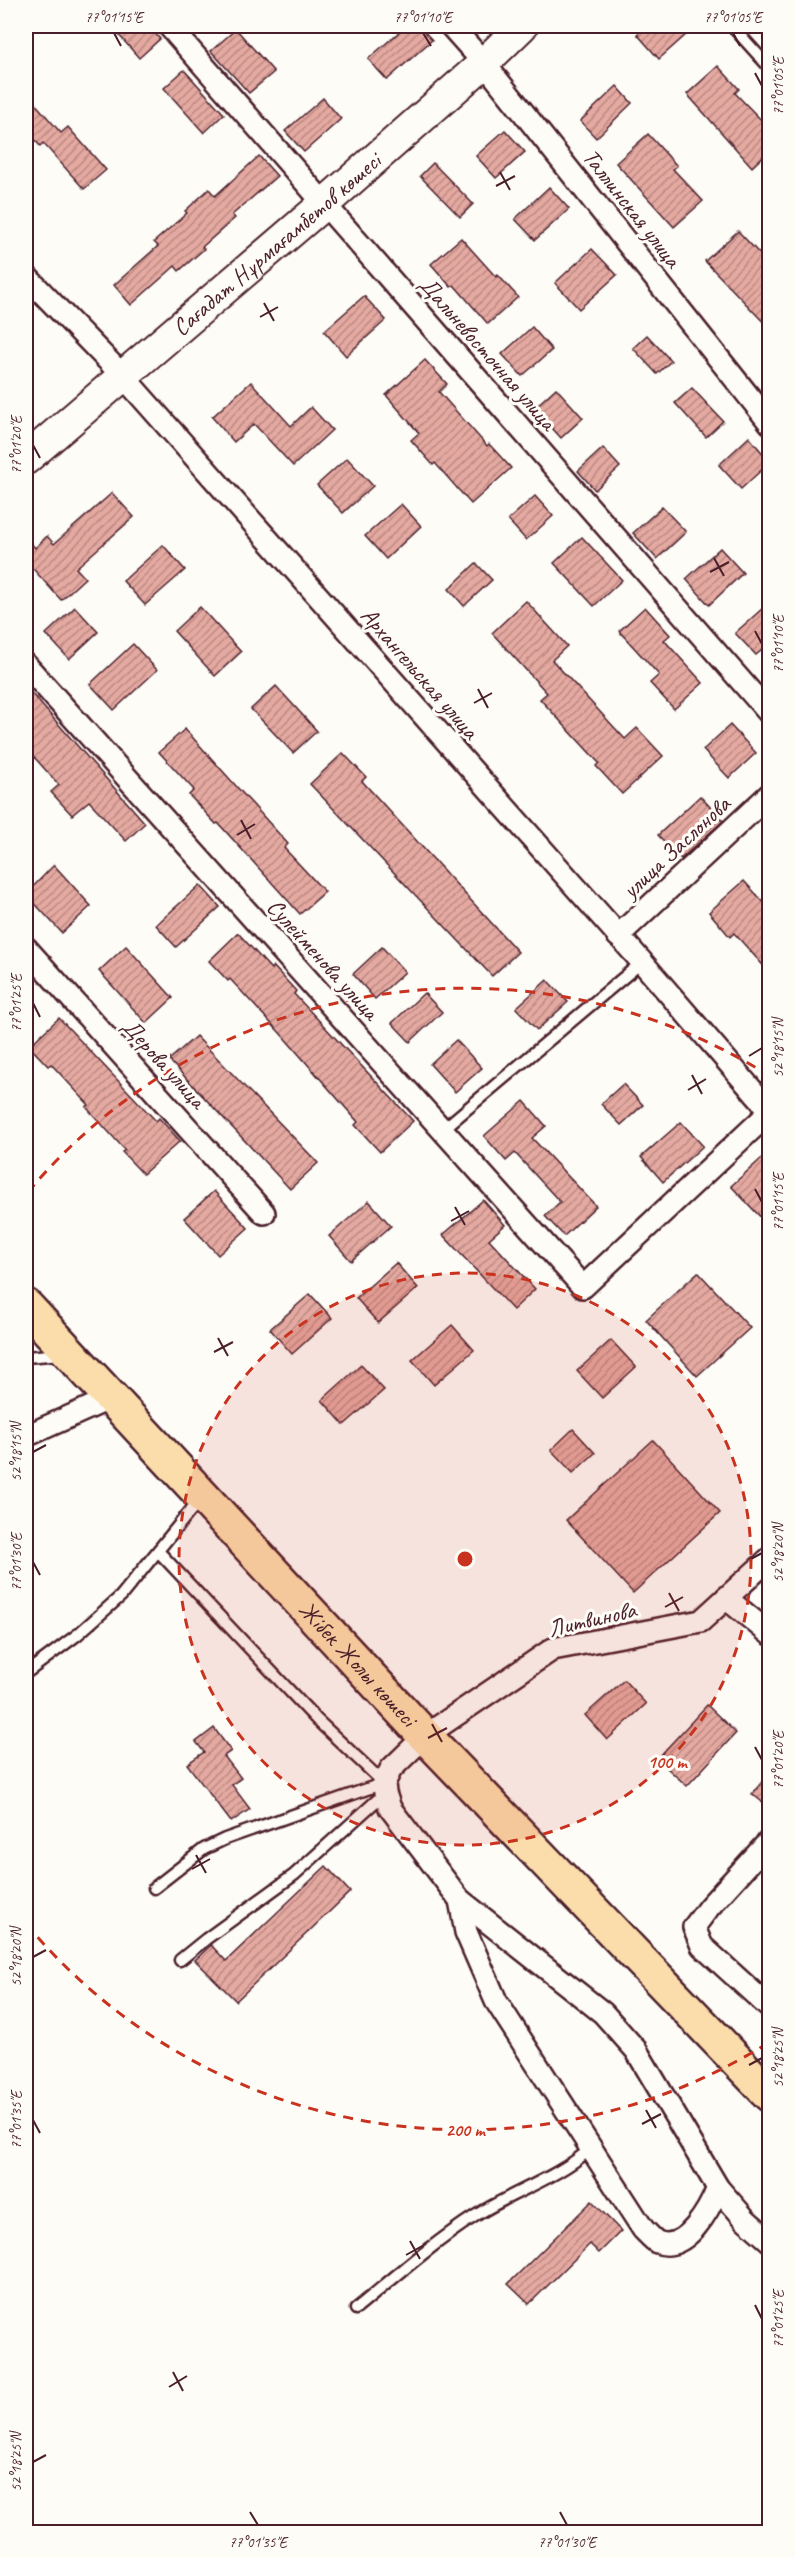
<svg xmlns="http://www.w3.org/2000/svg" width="795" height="2558" viewBox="0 0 795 2558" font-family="Caveat,sans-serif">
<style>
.building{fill:url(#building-hatch);stroke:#4a1f2b;stroke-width:1.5}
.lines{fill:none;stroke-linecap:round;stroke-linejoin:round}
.service-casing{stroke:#4a1f2b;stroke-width:15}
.minor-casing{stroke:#4a1f2b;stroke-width:26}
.secondary-casing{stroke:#4a1f2b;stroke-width:34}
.trunk-casing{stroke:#4a1f2b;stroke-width:38}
.service{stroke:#fdfcf7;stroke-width:10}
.minor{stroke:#fdfcf7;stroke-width:21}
.secondary{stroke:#fdfcf7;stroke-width:30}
.trunk{stroke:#fbddab;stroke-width:33}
.ticks{fill:none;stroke:#4a1f2b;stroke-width:2}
.ring{fill:none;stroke:#c8321e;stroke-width:3;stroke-dasharray:10 8}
.labels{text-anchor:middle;stroke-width:6;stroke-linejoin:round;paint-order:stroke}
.street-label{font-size:24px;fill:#4a1f2b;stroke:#fdfcf7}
.centre{fill:#c8321e;stroke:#fdfcf7;stroke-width:3}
.ring-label{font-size:18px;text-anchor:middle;font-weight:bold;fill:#c8321e;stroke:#fdfcf7;stroke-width:6;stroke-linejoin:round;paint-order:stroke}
.neatline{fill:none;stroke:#4a1f2b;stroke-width:2}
.ticks-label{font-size:15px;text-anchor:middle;fill:#4a1f2b}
</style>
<defs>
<pattern id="building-hatch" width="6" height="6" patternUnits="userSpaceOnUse" patternTransform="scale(1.5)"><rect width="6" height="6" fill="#e4a9a1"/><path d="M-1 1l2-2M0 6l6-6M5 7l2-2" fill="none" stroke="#bb8983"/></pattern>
</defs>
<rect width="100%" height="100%" fill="#fdfcf7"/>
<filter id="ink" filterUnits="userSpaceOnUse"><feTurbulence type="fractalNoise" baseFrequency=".0167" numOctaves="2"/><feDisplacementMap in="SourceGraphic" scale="12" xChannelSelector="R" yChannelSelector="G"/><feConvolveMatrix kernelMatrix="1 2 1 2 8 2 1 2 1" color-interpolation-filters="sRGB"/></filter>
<g filter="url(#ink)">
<g class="building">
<path d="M 111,26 L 148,26 L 160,39 L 139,58 Z"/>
<path d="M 406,26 L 419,26 L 432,40 L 387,80 L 368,59 Z"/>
<path d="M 647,26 L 696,26 L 659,59 L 637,34 Z"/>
<path d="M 236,29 L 274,72 L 249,93 L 211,51 Z"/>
<path d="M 718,66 L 739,89 L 735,93 L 770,129 L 770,150 L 752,167 L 687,94 Z"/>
<path d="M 184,70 L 224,114 L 204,133 L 164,88 Z"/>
<path d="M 617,86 L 632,103 L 596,138 L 580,121 Z"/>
<path d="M 26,93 L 61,133 L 68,127 L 106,170 L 84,189 L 43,143 L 40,146 L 26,130 Z"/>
<path d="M 323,98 L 341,119 L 304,152 L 285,131 Z"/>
<path d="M 505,130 L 525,152 L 496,178 L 476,156 Z"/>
<path d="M 648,134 L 677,166 L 673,169 L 703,201 L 674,227 L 616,163 Z"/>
<path d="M 259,156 L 277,176 L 232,215 L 235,218 L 202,247 L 204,249 L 179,271 L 175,266 L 131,305 L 114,285 L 158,246 L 154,242 L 187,213 L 185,211 L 209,189 L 215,196 Z"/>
<path d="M 433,163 L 473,204 L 460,217 L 420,176 Z"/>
<path d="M 549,187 L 569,209 L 535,240 L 515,219 Z"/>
<path d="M 738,231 L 770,265 L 770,329 L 705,261 Z"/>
<path d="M 461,238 L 496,277 L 498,275 L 518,297 L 488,324 L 454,285 L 451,287 L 431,264 Z"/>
<path d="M 592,249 L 617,275 L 579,309 L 555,283 Z"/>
<path d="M 364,296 L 386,320 L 346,356 L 324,331 Z"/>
<path d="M 532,327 L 552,350 L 522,376 L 502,354 Z"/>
<path d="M 647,335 L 671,361 L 657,374 L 633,348 Z"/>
<path d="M 425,360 L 447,384 L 439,392 L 487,446 L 489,444 L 511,468 L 471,504 L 435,463 L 433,465 L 411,440 L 419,433 L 386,395 Z"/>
<path d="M 251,382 L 291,426 L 311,407 L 332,430 L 293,466 L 254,424 L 234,442 L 212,417 Z"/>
<path d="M 556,388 L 583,418 L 561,438 L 534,408 Z"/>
<path d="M 692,388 L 723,421 L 706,437 L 675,403 Z"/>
<path d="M 749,437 L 770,462 L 741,489 L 719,465 Z"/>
<path d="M 603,448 L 620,467 L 595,490 L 578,471 Z"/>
<path d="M 347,458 L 373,486 L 343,513 L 317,485 Z"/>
<path d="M 112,493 L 134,517 L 76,568 L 85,578 L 61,600 L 26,561 L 26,537 L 35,548 L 47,536 L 54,544 Z"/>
<path d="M 535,496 L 553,516 L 526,540 L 508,520 Z"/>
<path d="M 401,504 L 421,526 L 386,559 L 365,536 Z"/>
<path d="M 662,507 L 686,532 L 657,559 L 633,533 Z"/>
<path d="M 582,537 L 622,580 L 594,606 L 554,563 Z"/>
<path d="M 163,545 L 185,570 L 145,605 L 123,581 Z"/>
<path d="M 720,548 L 743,573 L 709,605 L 686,579 Z"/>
<path d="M 476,563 L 492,580 L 464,606 L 449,589 Z"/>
<path d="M 526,601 L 567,646 L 552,660 L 625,739 L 637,728 L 663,756 L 622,794 L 596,766 L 599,763 L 540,699 L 547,693 L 492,633 Z"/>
<path d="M 75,607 L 98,632 L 69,659 L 46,634 Z"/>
<path d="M 200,607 L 241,652 L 215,676 L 174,631 Z"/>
<path d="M 645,607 L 670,635 L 664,640 L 703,683 L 674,709 L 650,683 L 659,675 L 619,631 Z"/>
<path d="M 763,608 L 770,615 L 770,643 L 756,655 L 735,633 Z"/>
<path d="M 133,644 L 157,670 L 114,710 L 90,684 Z"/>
<path d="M 276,686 L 317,731 L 293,753 L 251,709 Z"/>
<path d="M 26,687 L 145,823 L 126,841 L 89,801 L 72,815 L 51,792 L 59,785 L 26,748 Z"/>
<path d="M 730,725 L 756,753 L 729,778 L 703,750 Z"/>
<path d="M 185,729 L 288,844 L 284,848 L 325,892 L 300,914 L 218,823 L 216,824 L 189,795 L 194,790 L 159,752 Z"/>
<path d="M 343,753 L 366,777 L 362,781 L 518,952 L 492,976 L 310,784 Z"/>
<path d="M 700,796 L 723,821 L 681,859 L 658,835 Z"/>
<path d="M 54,865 L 91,906 L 62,933 L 26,894 Z"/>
<path d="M 744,881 L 770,909 L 770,973 L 734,933 L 730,937 L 709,912 Z"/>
<path d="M 200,885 L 220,907 L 176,947 L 156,925 Z"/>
<path d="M 238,933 L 271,969 L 273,966 L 296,991 L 294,994 L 413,1121 L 380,1152 L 355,1125 L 358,1122 L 281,1034 L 230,979 L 228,981 L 209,961 Z"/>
<path d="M 126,946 L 173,998 L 146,1023 L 99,971 Z"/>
<path d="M 382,947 L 405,972 L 375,999 L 353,974 Z"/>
<path d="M 547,980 L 568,1002 L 537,1030 L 516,1008 Z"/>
<path d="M 424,993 L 442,1012 L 410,1042 L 392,1023 Z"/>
<path d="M 59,1018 L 156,1121 L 159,1118 L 180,1141 L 143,1174 L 122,1152 L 125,1150 L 86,1107 L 89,1105 L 51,1064 L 48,1066 L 29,1046 Z"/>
<path d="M 196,1036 L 318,1163 L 290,1189 L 169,1060 Z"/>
<path d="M 456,1040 L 482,1068 L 455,1092 L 430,1064 Z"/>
<path d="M 623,1084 L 643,1105 L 621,1125 L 601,1104 Z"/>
<path d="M 524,1101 L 546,1126 L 532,1138 L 596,1206 L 564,1236 L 545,1216 L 560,1202 L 515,1153 L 506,1161 L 484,1136 Z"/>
<path d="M 681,1122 L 703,1146 L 663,1182 L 641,1157 Z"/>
<path d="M 770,1151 L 770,1227 L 731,1186 Z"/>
<path d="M 214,1191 L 248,1228 L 218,1255 L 184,1218 Z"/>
<path d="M 483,1200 L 505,1225 L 489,1239 L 535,1289 L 513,1310 L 443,1235 Z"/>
<path d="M 369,1201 L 391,1226 L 351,1261 L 329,1236 Z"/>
<path d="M 396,1263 L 418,1288 L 378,1323 L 356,1298 Z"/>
<path d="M 698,1272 L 750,1328 L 697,1376 L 646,1320 Z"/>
<path d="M 310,1294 L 332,1318 L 292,1354 L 270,1329 Z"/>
<path d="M 452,1325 L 474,1350 L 434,1385 L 412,1360 Z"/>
<path d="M 611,1340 L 636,1367 L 602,1398 L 577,1371 Z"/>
<path d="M 361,1365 L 384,1390 L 344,1425 L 322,1400 Z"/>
<path d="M 573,1429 L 595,1453 L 573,1473 L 551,1450 Z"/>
<path d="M 653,1440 L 720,1513 L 633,1593 L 566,1520 Z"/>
<path d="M 624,1680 L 646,1704 L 607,1740 L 585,1715 Z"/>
<path d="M 707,1705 L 736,1733 L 687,1786 L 657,1759 Z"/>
<path d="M 214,1728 L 231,1751 L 224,1756 L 241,1778 L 232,1785 L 250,1809 L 231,1822 L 187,1764 L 204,1752 L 196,1742 Z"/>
<path d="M 770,1772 L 770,1808 L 752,1794 Z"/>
<path d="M 326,1866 L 350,1892 L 236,2001 L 195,1960 L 211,1945 L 226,1961 Z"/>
<path d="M 592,2201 L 621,2231 L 599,2253 L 590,2244 L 529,2304 L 508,2284 Z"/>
</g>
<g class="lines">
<defs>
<g id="service">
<path d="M 732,26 L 770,68"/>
<path d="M 442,1130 L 642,962"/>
<path d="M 26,1357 L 61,1354"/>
<path d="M 26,1673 L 77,1635 L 121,1596 L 200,1499"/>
<path d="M 154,1888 L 204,1849 L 225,1839 L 384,1783 L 317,1720 L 158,1551"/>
<path d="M 180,1960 L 206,1939 L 294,1875 L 385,1793"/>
<path d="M 356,2309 C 395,2277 433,2243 475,2216 C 512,2192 558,2178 590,2149"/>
</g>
<g id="minor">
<path d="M 169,26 L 770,714"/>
<path d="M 451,26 L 484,63 L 770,423"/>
<path d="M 26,276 L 123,376 L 642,962 L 770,1111"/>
<path d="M 26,665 L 583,1287 L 770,1112"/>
<path d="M 618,936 L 770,794"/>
<path d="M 26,948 L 264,1213"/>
<path d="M 26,1436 L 111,1398"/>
<path d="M 770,1558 L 701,1621 L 553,1649 L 425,1736 L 391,1769 L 384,1783 L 385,1793 L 390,1808 L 460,1900 L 603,2013 L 636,2050 L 718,2188 L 746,2220 L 770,2241"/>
<path d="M 726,1598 L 770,1634"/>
<path d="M 770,1840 L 709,1907 L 694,1927 L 702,1946 L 770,2008"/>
<path d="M 460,1900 L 466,1932 L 496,2001 L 643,2229 C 648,2234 652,2239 657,2242 C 686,2254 710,2208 718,2188"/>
</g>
<g id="secondary">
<path id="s1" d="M 26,459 L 324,204 L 484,63 L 522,26"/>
</g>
<g id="trunk">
<path id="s2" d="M 26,1306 L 425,1736 L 770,2095"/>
</g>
</defs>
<use href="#service" class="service-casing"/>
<use href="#minor" class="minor-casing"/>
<use href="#secondary" class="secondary-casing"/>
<use href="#trunk" class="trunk-casing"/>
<use href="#service" class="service"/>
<use href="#minor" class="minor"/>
<use href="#secondary" class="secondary"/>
<use href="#trunk" class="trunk"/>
</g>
</g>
<path class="ticks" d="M 114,33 L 121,46M 423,33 L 431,46M 733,33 L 740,46M 755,73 L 762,86M 500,172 L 510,190M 496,186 L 515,176M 264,303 L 274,321M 260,317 L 278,307M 33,445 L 40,458M 714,558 L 724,576M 710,572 L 729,562M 755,631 L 762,644M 478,689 L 488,708M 474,703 L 492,693M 241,820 L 251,839M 237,835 L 255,824M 33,1003 L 40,1017M 749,1056 L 762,1048M 692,1075 L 702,1094M 688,1090 L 706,1079M 755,1189 L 762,1202M 455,1207 L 465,1225M 451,1221 L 469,1211M 218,1338 L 228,1356M 214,1352 L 233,1342M 33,1452 L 46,1445M 749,1560 L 762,1553M 33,1562 L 40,1575M 669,1593 L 679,1611M 665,1607 L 683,1597M 432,1724 L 442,1742M 428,1738 L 447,1728M 755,1747 L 762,1760M 196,1855 L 206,1873M 192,1869 L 210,1859M 33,1957 L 46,1950M 749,2065 L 762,2058M 646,2110 L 656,2128M 33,2120 L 40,2133M 642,2124 L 661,2114M 410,2241 L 420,2259M 406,2255 L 424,2245M 755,2305 L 762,2319M 173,2372 L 183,2391M 169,2387 L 187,2376M 33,2462 L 46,2455M 250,2512 L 258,2525M 560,2512 L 567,2525"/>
<circle cx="465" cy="1559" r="286" fill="#c8321e" fill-opacity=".12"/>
<g class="ring">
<circle cx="465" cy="1559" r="286"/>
<path d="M768 2043A571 571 0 0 1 28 1926M28 1192A571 571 0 0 1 768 1075"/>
</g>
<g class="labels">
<g class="street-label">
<text transform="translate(632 208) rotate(52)" y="8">Таллинская улица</text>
<text dy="8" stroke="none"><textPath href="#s1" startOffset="330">Сағадат Нұрмағамбетов көшесі</textPath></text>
<text transform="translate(488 353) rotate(49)" y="8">Дальневосточная улица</text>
<text transform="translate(420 673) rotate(49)" y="8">Архангельская улица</text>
<text transform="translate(676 847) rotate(-43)" y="8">улица Заслонова</text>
<text transform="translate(323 959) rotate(48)" y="8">Сулейменова улица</text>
<text transform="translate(164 1063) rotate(48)" y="8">Дерова улица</text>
<text transform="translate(592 1619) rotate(-13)" y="8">Литвинова</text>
<text dy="8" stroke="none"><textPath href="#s2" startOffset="488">Жібек Жолы көшесі</textPath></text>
</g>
</g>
<circle cx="465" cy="1559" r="9" class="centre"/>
<g class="ring-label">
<text x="667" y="1768">100 m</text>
<text x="465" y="2136">200 m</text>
</g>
<rect width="795" height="2558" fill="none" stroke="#fdfcf7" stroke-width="66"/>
<rect x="33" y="33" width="729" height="2492" class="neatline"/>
<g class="ticks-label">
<text x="114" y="22">77°01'15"E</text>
<text x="423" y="22">77°01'10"E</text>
<text x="733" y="22">77°01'05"E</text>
<text transform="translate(778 86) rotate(-90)" y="5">77°01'05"E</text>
<text transform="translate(16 445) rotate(-90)" y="5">77°01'20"E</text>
<text transform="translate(778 644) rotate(-90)" y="5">77°01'10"E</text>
<text transform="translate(16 1003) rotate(-90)" y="5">77°01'25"E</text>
<text transform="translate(778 1048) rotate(-90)" y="5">52°18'15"N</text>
<text transform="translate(778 1202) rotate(-90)" y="5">77°01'15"E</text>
<text transform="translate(16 1452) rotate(-90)" y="5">52°18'15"N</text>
<text transform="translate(778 1553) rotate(-90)" y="5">52°18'20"N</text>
<text transform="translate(16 1562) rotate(-90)" y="5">77°01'30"E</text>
<text transform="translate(778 1760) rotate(-90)" y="5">77°01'20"E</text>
<text transform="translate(16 1957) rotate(-90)" y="5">52°18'20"N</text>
<text transform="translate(778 2058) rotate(-90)" y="5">52°18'25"N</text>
<text transform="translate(16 2120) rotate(-90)" y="5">77°01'35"E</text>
<text transform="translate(778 2319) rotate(-90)" y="5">77°01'25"E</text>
<text transform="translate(16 2462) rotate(-90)" y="5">52°18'25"N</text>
<text x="258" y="2547">77°01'35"E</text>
<text x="567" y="2547">77°01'30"E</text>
</g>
</svg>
